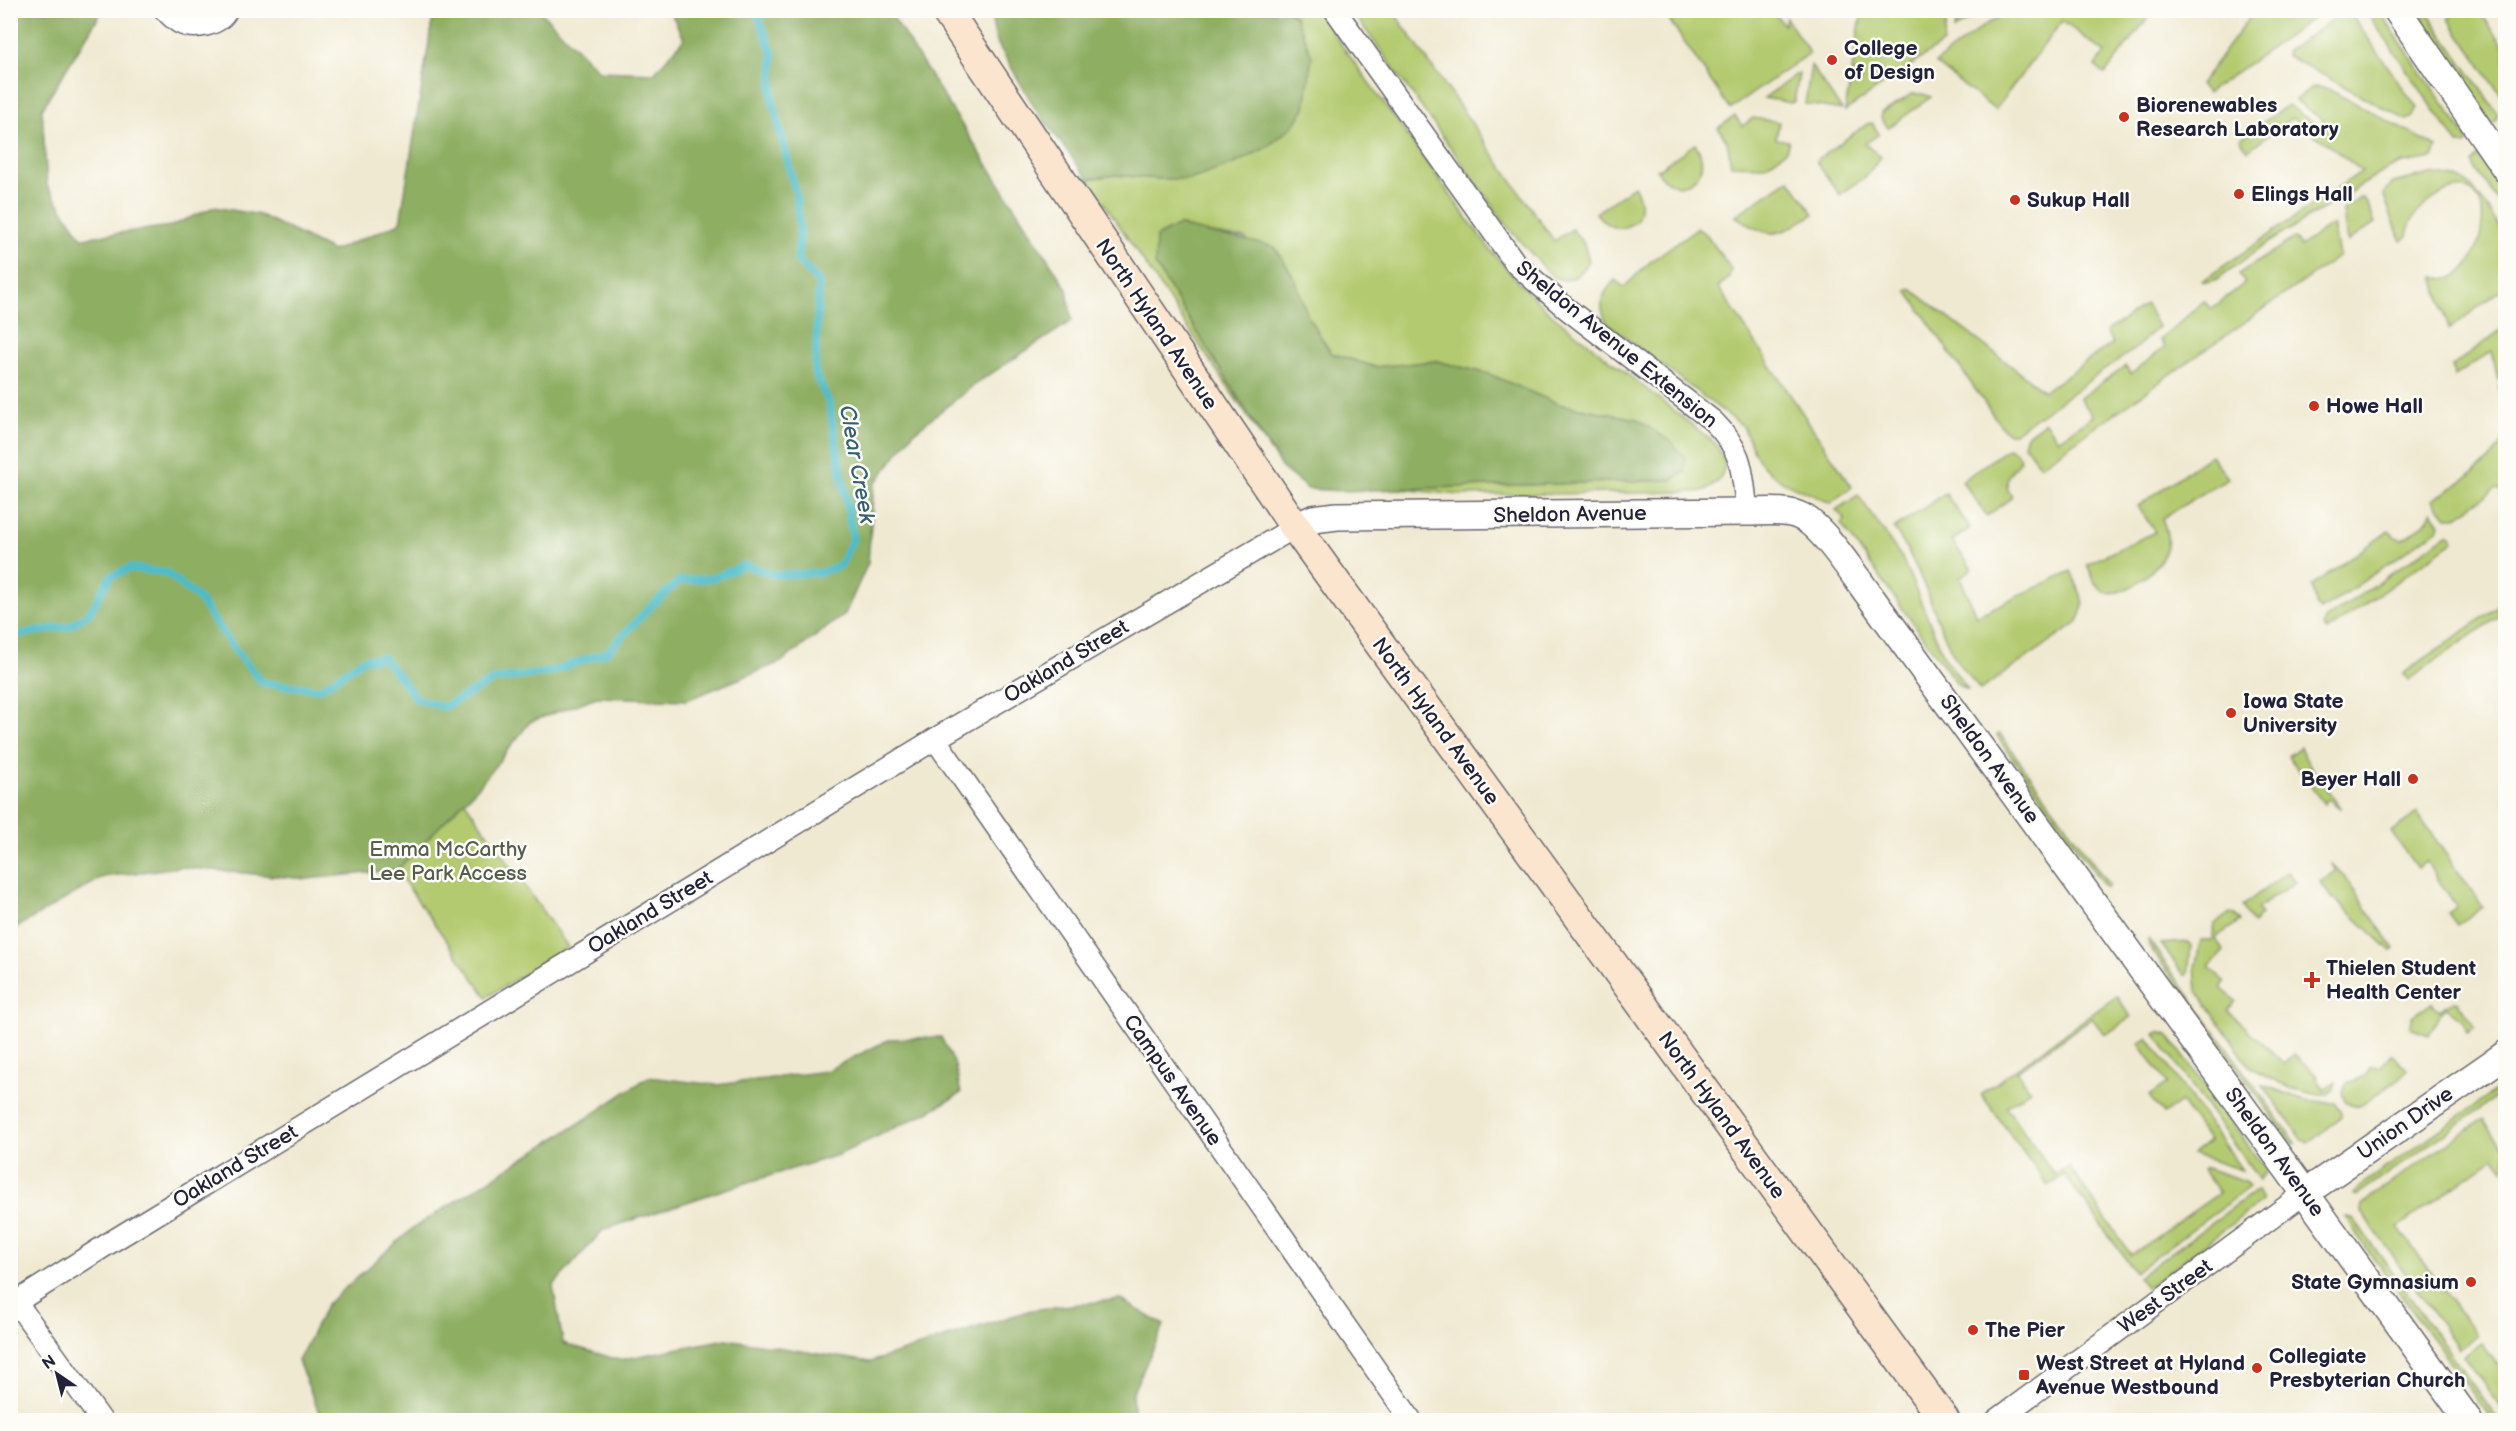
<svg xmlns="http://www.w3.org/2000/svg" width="2516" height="1431" viewBox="0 0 2516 1431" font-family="'Balsamiq Sans',sans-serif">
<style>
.green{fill:#b3ca6f;stroke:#6a7655;stroke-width:1.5}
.forest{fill:#8eae62;stroke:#58684e;stroke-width:1.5}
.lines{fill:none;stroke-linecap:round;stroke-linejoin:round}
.stream{stroke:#4fbcc7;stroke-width:8}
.minor-casing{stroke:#6a6870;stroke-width:24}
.tertiary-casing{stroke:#6a6870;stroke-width:30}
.secondary-casing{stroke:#6a6870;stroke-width:33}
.minor{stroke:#fff;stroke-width:21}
.tertiary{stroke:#fff;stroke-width:27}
.secondary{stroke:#fbe5cf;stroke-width:30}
.poi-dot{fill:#c8321e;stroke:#fdfcf7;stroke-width:2}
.labels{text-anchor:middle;stroke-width:5;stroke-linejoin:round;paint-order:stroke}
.poi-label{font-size:21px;font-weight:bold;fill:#22223b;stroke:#fdfcf7;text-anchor:start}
.street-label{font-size:21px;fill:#22223b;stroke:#fdfcf7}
.park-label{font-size:21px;fill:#555d4d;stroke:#fdfcf7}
.water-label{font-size:22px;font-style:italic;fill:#346073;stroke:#fdfcf7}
</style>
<rect width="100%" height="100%" fill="#fdfcf7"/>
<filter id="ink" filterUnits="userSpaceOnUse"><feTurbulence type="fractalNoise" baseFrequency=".0167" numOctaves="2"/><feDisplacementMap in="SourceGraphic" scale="12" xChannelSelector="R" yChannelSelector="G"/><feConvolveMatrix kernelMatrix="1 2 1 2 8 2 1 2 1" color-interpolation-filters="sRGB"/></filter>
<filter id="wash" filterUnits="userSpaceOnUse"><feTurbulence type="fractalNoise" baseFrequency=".008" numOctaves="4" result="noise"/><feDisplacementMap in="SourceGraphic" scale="24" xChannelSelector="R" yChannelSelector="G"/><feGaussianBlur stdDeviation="1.35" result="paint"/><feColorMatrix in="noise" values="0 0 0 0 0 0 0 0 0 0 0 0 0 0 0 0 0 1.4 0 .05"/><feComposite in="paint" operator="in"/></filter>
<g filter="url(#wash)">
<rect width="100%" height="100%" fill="#f0e9d1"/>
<g class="green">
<path d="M 2010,10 L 2153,10 L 2153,11 L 2105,74 L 2095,66 L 2105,53 L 2062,21 L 1995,110 L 1935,63 L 1983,26 Z"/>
<path d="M 1287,11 L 1317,11 L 1483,240 C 1503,267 1525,290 1550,313 L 1716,444 L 1725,464 C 1722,480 1715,487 1699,492 L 1461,495 L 1400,489 L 1672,480 L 1637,419 L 1558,404 L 1489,374 L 1436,361 L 1375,367 L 1331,353 L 1308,317 L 1295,279 L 1245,238 L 1203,233 L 1179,225 L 1155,265 L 1282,468 L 1088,179 L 1116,175 L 1159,179 L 1305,108 L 1306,90 L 1295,16 Z"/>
<path d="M 1352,11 L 1393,11 L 1554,241 L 1572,229 L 1584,244 L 1589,261 C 1581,276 1567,286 1551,275 L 1511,231 Z"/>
<path d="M 1663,11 L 1773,11 L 1784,25 L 1786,18 L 1810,53 L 1730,109 Z"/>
<path d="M 1862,11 L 1894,11 L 1912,15 L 1929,11 L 1948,11 L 1943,43 L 1845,111 Z"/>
<path d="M 1958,11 L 1958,10 L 1981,11 L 1954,30 Z"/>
<path d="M 2254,11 L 2319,11 L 2318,15 L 2207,93 L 2200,84 Z"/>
<path d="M 2346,11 L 2351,14 L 2417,108 L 2412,118 L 2406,120 L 2286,55 L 2287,51 Z"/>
<path d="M 2366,11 L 2379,11 L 2469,141 L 2466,144 L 2458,144 Z"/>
<path d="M 2422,11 L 2426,11 L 2498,114 L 2495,122 L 2491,124 L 2424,25 Z"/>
<path d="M 2459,11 L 2479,11 L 2505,47 L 2505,101 L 2448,18 Z"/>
<path d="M 1811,66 L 1842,110 L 1805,104 Z"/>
<path d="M 1797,74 L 1799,74 L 1794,102 L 1791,103 L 1764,98 Z"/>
<path d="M 2318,87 L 2328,89 L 2437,147 L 2433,158 L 2402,163 L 2386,170 L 2269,242 L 2217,279 L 2209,282 L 2202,281 L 2362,171 L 2314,134 L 2324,121 L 2295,100 L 2311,88 Z"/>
<path d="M 1912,94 L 1923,94 L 1931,97 L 1888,128 L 1881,118 L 1881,114 Z"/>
<path d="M 2288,105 L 2314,123 L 2308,130 L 2292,118 L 2248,150 L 2240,139 Z"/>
<path d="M 1735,116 L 1742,126 L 1753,118 L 1779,122 L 1776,139 L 1789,141 L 1786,151 L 1765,166 L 1731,165 L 1727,141 L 1718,128 Z"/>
<path d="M 1872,123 L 1879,134 L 1865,144 L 1881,157 L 1865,177 L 1840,195 L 1817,163 L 1817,160 L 1867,124 Z"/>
<path d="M 1695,144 C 1708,163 1701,182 1678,186 L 1663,179 L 1657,170 Z"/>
<path d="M 2479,156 L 2505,196 L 2505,212 L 2474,167 L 2473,162 Z"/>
<path d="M 2431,174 L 2461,179 L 2473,188 L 2491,213 L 2505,239 L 2505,287 L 2449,329 L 2434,276 C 2483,302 2513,146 2432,200 C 2419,209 2408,221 2407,237 L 2401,241 L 2383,194 L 2393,183 Z"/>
<path d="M 1789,179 L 1814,214 C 1774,237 1775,241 1735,216 Z"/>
<path d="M 1634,186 C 1641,198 1643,208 1636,221 C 1621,233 1607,228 1596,213 Z"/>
<path d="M 2360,198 L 2363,198 L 2367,202 L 2375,223 L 2347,242 L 2343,210 Z"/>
<path d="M 2333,224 L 2339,256 L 2040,466 L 2024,444 L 2027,435 L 2045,422 L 2058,440 L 2093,416 L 2080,398 L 2125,366 L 2131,374 L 2165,347 L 2160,340 L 2204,301 L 2211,309 L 2245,283 L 2238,274 L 2294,238 L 2300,246 Z"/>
<path d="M 1697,228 L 1707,235 L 1731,269 L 1729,278 L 1718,287 L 1852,487 L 1830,503 C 1803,488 1779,487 1759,460 C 1752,450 1749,437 1742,426 L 1608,324 C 1597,305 1601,295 1615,280 L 1624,287 L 1650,262 Z"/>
<path d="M 1911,289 L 2044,391 L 2113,343 L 2106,332 L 2146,304 L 2158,327 L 2136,348 L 2014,433 L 2008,433 L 2000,425 L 1907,291 Z"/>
<path d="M 2505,327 L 2505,378 L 2498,380 L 2492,351 L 2455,376 L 2452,366 Z"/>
<path d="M 2505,384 L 2505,492 L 2496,489 L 2456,517 L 2447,517 L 2433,500 C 2456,484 2501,461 2505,432 C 2506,417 2501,400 2499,386 Z"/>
<path d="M 2008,448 L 2016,452 L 2021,460 C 2009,472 2001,482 2012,497 L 1987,516 L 1962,481 Z"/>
<path d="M 2211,455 L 2228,478 L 2162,518 C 2165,527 2169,537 2167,546 C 2162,568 2127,598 2104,592 L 2095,583 L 2087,564 L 2155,532 L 2138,506 Z"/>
<path d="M 1945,493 L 1970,528 L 1952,541 L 1972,569 L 1960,577 L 1976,616 L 2071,571 C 2079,590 2090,605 2076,624 L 1980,690 C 1970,677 1957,663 1950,648 C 1931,607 1921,567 1894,529 Z"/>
<path d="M 1858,495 L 1902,558 L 1945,658 L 1968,690 L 1958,685 L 1841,524 L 1845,520 L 1836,510 Z"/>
<path d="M 2432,511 L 2440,524 L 2438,529 L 2326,607 L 2320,610 L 2317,607 L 2312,585 L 2389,531 L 2395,537 L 2402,539 C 2414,532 2427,525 2432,511 Z"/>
<path d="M 2449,533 L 2454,541 L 2327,631 L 2323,626 L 2326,619 Z"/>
<path d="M 2505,602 L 2505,612 L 2408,680 L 2403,674 Z"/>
<path d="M 2000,734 L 2109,885 L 2106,888 L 2001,742 L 1997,735 Z"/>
<path d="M 2300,747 L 2303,755 L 2341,809 L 2328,799 L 2324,804 L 2288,756 Z"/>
<path d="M 451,782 L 568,947 L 487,997 L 372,837 Z"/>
<path d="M 2417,813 L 2483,907 L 2457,925 L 2448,913 L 2457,907 L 2426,862 L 2417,868 L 2391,832 Z"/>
<path d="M 2331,863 L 2344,876 L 2394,949 L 2391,951 L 2334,898 L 2332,899 L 2320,882 L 2336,871 Z"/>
<path d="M 2288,872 L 2295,882 L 2257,909 L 2261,915 L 2253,924 L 2242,906 Z"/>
<path d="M 2230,913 L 2235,915 L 2240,921 L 2215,938 L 2224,951 L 2209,967 L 2225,982 L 2221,988 L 2236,1001 L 2228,1011 L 2285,1064 L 2294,1054 L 2318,1077 L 2316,1078 L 2324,1090 L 2336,1082 L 2334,1089 L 2328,1094 L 2313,1094 L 2290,1088 L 2250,1067 L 2197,991 L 2195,967 L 2201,940 L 2212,940 L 2215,924 Z"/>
<path d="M 2148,939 L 2296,1143 L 2294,1144 L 2290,1141 L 2149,946 Z"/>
<path d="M 2189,942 L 2191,946 L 2188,974 L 2185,976 L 2161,944 Z"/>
<path d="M 2117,996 L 2131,1017 L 2107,1034 L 2104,1034 L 2092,1018 L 2017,1071 L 2030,1090 L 2006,1107 L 2055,1175 L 2069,1166 L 2131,1255 L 2219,1193 L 2203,1170 L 2206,1168 L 2245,1181 L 2249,1187 L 2135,1272 L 2065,1175 L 2048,1186 L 1981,1094 Z"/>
<path d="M 2454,1001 L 2458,1002 L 2475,1027 L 2467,1032 L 2463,1020 L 2446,1008 L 2440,1013 L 2429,1035 L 2410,1028 L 2413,1016 L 2432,1003 L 2439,1010 Z"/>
<path d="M 2159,1032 L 2168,1035 L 2264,1167 L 2267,1171 L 2259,1180 L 2155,1034 Z"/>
<path d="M 2148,1038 L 2242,1170 L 2192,1154 L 2209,1141 L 2181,1102 L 2163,1114 L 2149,1096 L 2167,1083 L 2139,1044 Z"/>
<path d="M 2392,1055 L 2407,1069 L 2400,1078 L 2360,1106 C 2350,1107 2344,1102 2342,1092 L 2347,1083 L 2365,1076 L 2371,1066 L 2380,1067 Z"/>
<path d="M 2263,1085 L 2304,1100 L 2335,1103 L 2341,1112 L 2341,1118 L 2309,1142 L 2302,1139 Z"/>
<path d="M 2501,1087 L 2505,1088 L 2505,1091 L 2357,1196 L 2353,1194 L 2364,1183 Z"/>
<path d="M 2483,1119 L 2502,1145 L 2505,1144 L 2505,1171 L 2495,1157 L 2398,1227 L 2477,1336 L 2459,1349 L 2361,1211 L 2362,1205 L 2372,1196 Z"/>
<path d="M 2257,1190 L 2262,1201 L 2147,1288 L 2138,1277 Z"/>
<path d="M 2347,1217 L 2353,1218 L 2498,1420 L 2492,1420 L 2357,1235 Z"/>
<path d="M 2482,1343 L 2505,1376 L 2505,1413 L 2464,1356 Z"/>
</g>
<g class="forest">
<path d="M 10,11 L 102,11 L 42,109 L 47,186 L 82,238 L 171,226 L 214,207 L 260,215 L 333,251 L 400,223 L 433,16 L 431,11 L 540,11 L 599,71 L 654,73 L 684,39 L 670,11 L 889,11 L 1067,289 L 1072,321 L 978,382 L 913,433 L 874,485 L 868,563 L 845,614 L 781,662 L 687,700 L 597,697 L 530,722 L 480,785 L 397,870 L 307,879 L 180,867 L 103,877 L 11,931 Z"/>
<path d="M 990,11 L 1287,11 L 1295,16 L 1312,56 L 1305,108 L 1294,125 L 1267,147 L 1234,164 L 1192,179 L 1159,179 L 1116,175 L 1088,179 L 1035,108 L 996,41 Z"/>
<path d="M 1179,225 C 1211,236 1243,238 1275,247 L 1295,279 L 1308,317 L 1331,353 L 1375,367 L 1436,361 L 1489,374 L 1558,404 L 1637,419 L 1671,442 L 1685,458 L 1685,472 L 1672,480 L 1342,491 L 1308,489 L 1282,468 L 1155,265 L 1156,237 Z"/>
<path d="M 941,1037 L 955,1065 L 961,1093 L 930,1111 L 838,1155 L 723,1190 L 603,1230 L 553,1286 L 563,1343 L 619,1360 L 726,1339 L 870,1362 L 1031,1310 L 1120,1299 L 1164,1325 L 1132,1394 L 1134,1420 L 322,1420 L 298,1361 L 327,1304 L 413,1228 L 578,1124 L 648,1077 L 717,1085 L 826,1071 L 890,1039 Z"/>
</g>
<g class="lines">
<path class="stream" d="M 10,636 L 70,626 L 90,612 L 110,577 L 130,568 L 167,573 L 199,599 L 238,654 L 263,683 L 320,689 L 364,659 L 384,658 L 417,699 L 444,707 L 494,680 L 550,672 L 607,652 L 649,608 L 679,581 L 713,578 L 745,565 L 776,575 L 819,573 L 841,565 L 853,538 L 829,403 L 815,373 L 819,283 L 797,259 L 800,233 L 796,194 L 772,97 L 773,54 L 756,10"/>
</g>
</g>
<g filter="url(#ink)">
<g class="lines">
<defs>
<g id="minor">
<path d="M 165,10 C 169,14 174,20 180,23 C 194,30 219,26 227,10"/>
<path d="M 1335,10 L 1516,264 L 1567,309 L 1713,421 C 1744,452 1742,471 1747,512"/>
<path d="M 935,739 L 1411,1420"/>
<path d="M 16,1302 L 101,1420"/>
<path d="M 10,1306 L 111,1242 L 935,739 L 1295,527"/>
<path d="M 1997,1420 L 2305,1193"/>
</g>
<g id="tertiary">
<path d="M 2397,10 L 2506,169"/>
<path d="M 1295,527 L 1313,519 L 1337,516 L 1747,512 C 1764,512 1787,509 1802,517 C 1823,527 1854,575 1869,595 L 2305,1193 L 2468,1420"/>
<path d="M 2305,1193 L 2506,1054"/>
</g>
<path id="secondary" d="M 946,10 L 1295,527 L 1944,1420"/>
</defs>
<use href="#minor" class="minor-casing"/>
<use href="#tertiary" class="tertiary-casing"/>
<use href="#secondary" class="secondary-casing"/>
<use href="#minor" class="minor"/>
<use href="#tertiary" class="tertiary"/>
<use href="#secondary" class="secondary"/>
</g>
</g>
<g class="poi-dot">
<circle cx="1832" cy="60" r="6"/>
<circle cx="2124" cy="117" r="6"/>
<circle cx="2239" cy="194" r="6"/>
<circle cx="2015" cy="200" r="6"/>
<circle cx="2314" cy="406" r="6"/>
<circle cx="2231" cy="713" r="6"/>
<circle cx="2413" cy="779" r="6"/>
<path d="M2309 971h6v6h6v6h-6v6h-6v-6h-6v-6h6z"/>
<circle cx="2471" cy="1282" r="6"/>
<circle cx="1973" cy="1330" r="6"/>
<circle cx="2257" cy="1368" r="6"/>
<rect x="2018" y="1369" width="12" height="12" rx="3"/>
</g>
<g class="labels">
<g class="poi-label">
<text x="1844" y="55">College<tspan x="1844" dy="24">of Design</tspan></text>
<text x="2136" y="112">Biorenewables<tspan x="2136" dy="24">Research Laboratory</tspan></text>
<text x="2251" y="201">Elings Hall</text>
<text x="2027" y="207">Sukup Hall</text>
<text x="2326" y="413">Howe Hall</text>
<text x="2243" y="708">Iowa State<tspan x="2243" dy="24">University</tspan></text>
<text x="2401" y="786" text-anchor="end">Beyer Hall</text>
<text x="2326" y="975">Thielen Student<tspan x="2326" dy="24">Health Center</tspan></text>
<text x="2459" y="1289" text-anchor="end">State Gymnasium</text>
<text x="1985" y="1337">The Pier</text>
<text x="2269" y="1363">Collegiate<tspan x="2269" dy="24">Presbyterian Church</tspan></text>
<text x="2036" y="1370">West Street at Hyland<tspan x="2036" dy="24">Avenue Westbound</tspan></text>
</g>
<g class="street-label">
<text transform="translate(1157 324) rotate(56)" y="7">North Hyland Avenue</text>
<text transform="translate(1617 344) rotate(39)" y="7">Sheldon Avenue Extension</text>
<text transform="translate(1570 514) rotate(-1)" y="7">Sheldon Avenue</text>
<text transform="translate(1066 661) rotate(-31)" y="7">Oakland Street</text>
<text transform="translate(1436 721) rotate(54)" y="7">North Hyland Avenue</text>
<text transform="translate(1990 759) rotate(54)" y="7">Sheldon Avenue</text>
<text transform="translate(650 912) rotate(-31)" y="7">Oakland Street</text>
<text transform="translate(1173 1080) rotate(55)" y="7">Campus Avenue</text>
<text transform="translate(1722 1115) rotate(54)" y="7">North Hyland Avenue</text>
<text transform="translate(2405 1123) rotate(-35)" y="7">Union Drive</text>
<text transform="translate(2275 1152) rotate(54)" y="7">Sheldon Avenue</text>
<text transform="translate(235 1166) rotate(-31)" y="7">Oakland Street</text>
<text transform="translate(2165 1296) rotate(-36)" y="7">West Street</text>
</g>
<g class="park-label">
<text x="448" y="856">Emma McCarthy<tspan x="448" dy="24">Lee Park Access</tspan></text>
</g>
<g class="water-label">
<text transform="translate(858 464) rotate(80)" y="8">Clear Creek</text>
</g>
</g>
<rect width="2516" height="1431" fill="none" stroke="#fdfcf7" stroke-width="36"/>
<g transform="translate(57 1374) rotate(325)" stroke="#fdfcf7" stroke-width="4.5" paint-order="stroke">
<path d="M0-4.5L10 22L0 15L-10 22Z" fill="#22223b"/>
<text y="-9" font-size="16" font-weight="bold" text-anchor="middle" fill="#22223b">N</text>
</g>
</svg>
